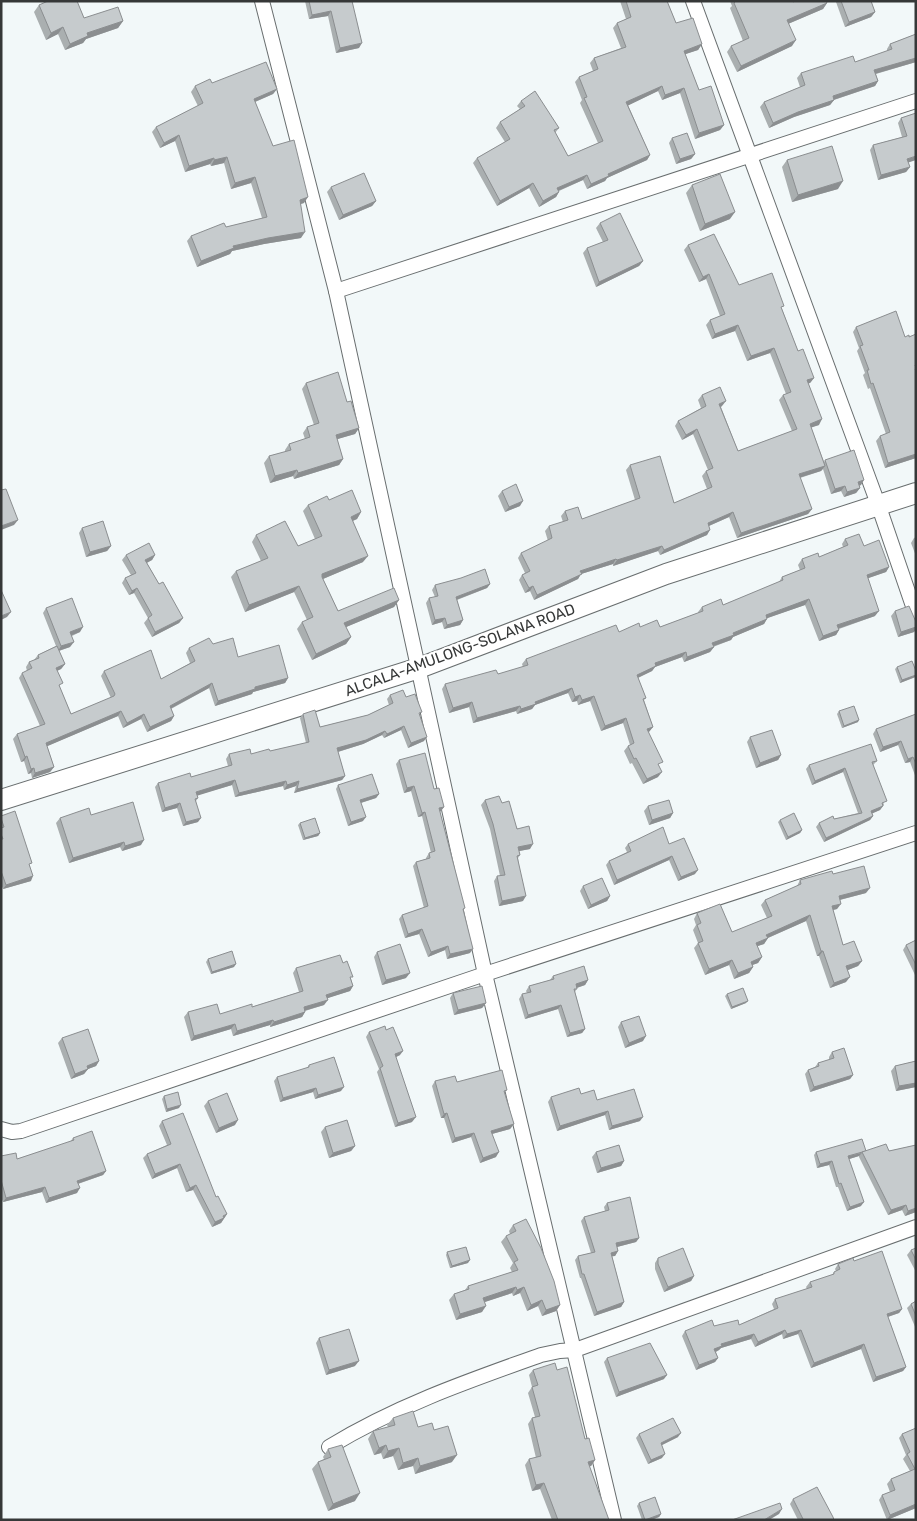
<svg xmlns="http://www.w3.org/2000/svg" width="917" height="1521" viewBox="0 0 917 1521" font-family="Rubik,sans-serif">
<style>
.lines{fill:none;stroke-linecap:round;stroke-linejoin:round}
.minor-casing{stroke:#696e6f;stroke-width:16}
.secondary-casing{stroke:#696e6f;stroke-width:22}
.minor{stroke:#fff;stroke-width:14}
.secondary{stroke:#fff;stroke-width:20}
.wall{fill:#aaafb0}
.shaded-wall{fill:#8b8e90}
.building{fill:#c6cbcd;stroke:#8b8e90}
.labels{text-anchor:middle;stroke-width:4.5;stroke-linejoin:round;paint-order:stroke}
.street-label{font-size:15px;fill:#363838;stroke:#fff}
</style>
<rect width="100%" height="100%" fill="#f2f8f9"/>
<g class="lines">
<defs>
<g id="minor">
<path d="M 262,1 L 336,291 L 485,974 L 614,1520"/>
<path d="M 693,1 L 878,504 L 916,615"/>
<path d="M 336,291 L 916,101"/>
<path d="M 1,1129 L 12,1132 L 21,1131 L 485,974 L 916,833"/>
<path d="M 329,1447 C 396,1406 468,1381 541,1355 L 560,1351 L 575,1350 L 916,1227"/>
</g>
<path id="secondary" d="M 1,800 L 419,668 L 666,574 L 916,493"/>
</defs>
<use href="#minor" class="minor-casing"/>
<use href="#secondary" class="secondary-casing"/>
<use href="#minor" class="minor"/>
<use href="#secondary" class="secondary"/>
</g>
<g class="wall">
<path d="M 305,1 L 352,1 L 359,48 L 336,53 L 328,16 L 309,19 Z"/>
<path d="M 620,1 L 667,1 L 676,23 L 702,44 L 698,50 L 685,54 L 699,90 L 724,125 L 720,130 L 695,139 L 680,93 L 662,100 L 658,91 L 628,105 L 650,155 L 647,160 L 607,178 L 605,181 L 587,189 L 583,180 L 559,191 L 556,197 L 539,207 L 529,188 L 497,206 L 473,163 L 477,158 L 505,142 L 496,128 L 500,122 L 520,109 L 517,106 L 521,101 L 559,128 L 555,133 L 568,156 L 598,143 L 580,103 L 582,100 L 575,82 L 579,77 L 593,71 L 590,63 L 594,58 L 621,48 L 613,28 L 617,23 L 626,19 Z"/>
<path d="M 730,1 L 793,1 L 793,2 L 827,3 L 823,9 L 788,24 L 792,46 L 737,72 L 727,52 L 731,46 L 743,41 L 730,8 L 732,6 Z"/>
<path d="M 836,1 L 871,1 L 875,12 L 871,17 L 845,27 L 836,2 Z"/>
<path d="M 39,5 L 84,18 L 123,21 L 118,28 L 86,39 L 83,43 L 65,50 L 58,34 L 46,40 L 34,12 Z"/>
<path d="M 916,34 L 916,62 L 876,74 L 878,81 L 875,86 L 834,100 L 830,105 L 794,117 L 769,128 L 760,107 L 764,102 L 800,87 L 797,78 L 801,73 L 855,62 L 887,51 L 887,49 L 890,44 Z"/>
<path d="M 212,83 L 277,89 L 273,94 L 255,102 L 273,146 L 304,203 L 301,204 L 301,238 L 264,244 L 232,251 L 230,254 L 197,267 L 187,241 L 191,236 L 262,218 L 251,183 L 231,189 L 224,163 L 211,166 L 210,164 L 185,172 L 175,141 L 160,148 L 152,132 L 156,127 L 198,106 L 191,92 L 195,86 Z"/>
<path d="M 916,113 L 908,163 L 910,167 L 906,172 L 878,180 L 870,150 L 873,145 L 902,137 L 898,123 L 901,118 Z"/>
<path d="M 672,138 L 695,154 L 691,159 L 676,164 L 669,143 Z"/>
<path d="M 787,160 L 838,189 L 792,202 L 782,167 Z"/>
<path d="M 692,185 L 730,219 L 700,231 L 686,193 Z"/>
<path d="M 331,187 L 376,201 L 372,206 L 339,220 L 327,192 Z"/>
<path d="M 600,223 L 643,261 L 639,266 L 596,287 L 583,253 L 587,248 L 603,242 L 596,228 Z"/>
<path d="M 688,245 L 739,285 L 782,309 L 798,351 L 814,378 L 810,383 L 808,383 L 819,425 L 811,427 L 824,462 L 825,460 L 861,485 L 859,486 L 860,488 L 856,493 L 844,497 L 841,491 L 831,494 L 823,469 L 821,471 L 800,478 L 812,509 L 808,514 L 737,538 L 729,517 L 709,526 L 707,535 L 660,555 L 658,551 L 613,566 L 613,564 L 581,574 L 578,579 L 534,600 L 530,591 L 525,593 L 519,580 L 522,575 L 525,573 L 518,558 L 521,553 L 548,541 L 545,531 L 549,526 L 563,522 L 561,516 L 565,511 L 582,519 L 635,500 L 626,470 L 630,465 L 674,503 L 707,489 L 702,476 L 706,471 L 708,470 L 693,434 L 682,440 L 675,426 L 678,421 L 701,408 L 698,400 L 702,395 L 722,406 L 721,407 L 738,451 L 792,431 L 779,400 L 783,395 L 786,394 L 770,353 L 747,361 L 735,331 L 712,339 L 706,325 L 710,320 L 720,316 L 706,279 L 699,282 L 684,250 Z"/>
<path d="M 856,327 L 905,337 L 909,337 L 916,334 L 916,458 L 885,468 L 876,441 L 880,436 L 886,434 L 870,388 L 868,389 L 863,375 L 865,373 L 857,351 L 859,348 L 853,332 Z"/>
<path d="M 306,383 L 347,402 L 359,428 L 355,434 L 337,439 L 343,459 L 339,465 L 294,479 L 293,476 L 270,483 L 264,463 L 269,456 L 285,452 L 285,450 L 289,444 L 305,439 L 303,433 L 307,427 L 314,425 L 302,389 Z"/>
<path d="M 502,491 L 520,506 L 505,512 L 498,496 Z"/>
<path d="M 329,500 L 361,512 L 357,519 L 353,521 L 363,562 L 323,579 L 338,611 L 399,600 L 394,607 L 346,627 L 351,637 L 346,644 L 312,660 L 297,629 L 302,622 L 307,620 L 294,592 L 245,612 L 231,577 L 236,571 L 261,561 L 252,542 L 256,535 L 298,546 L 315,539 L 303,511 L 308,505 Z"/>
<path d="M 82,528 L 111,546 L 107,551 L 86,557 L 79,533 Z"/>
<path d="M 916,537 L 916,556 L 911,543 L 914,538 Z"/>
<path d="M 845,539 L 864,546 L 889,567 L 886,572 L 868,578 L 875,616 L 839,629 L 839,630 L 836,635 L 819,641 L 805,605 L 767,618 L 764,624 L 733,637 L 731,640 L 713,647 L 714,647 L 710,652 L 684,662 L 682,657 L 655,667 L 652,671 L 638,678 L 646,698 L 644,700 L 653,727 L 648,732 L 659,767 L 658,777 L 643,784 L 632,763 L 630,764 L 624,751 L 628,746 L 630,745 L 623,723 L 601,731 L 590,701 L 578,705 L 577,701 L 572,702 L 568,693 L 535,705 L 532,709 L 517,714 L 516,711 L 473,723 L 469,707 L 449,713 L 442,689 L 445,684 L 498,674 L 523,667 L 522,664 L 526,659 L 619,632 L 640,627 L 660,627 L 698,613 L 698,612 L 702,607 L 723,605 L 779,582 L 782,577 L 800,570 L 798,565 L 802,559 L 819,557 L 843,547 L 842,544 Z"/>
<path d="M 126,555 L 155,555 L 152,560 L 147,563 L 159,584 L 183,618 L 179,623 L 152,637 L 144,623 L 148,618 L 134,593 L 129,595 L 122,583 L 125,578 L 131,575 L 122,560 Z"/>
<path d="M 490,584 L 487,588 L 457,600 L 463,620 L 460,625 L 444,629 L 442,622 L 432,625 L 426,603 L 429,598 L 435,597 L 432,590 L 435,585 Z"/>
<path d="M 46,608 L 80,632 L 72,636 L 70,647 L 59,651 L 65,664 L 61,669 L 57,671 L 60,688 L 71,714 L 111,698 L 101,676 L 104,671 L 161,679 L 190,663 L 186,653 L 189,648 L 213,644 L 238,657 L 288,678 L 285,683 L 253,692 L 252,694 L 215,706 L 209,688 L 171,709 L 174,716 L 171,721 L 147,732 L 141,719 L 123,728 L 118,716 L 47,746 L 54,767 L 50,772 L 32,778 L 31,773 L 28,774 L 24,761 L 21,762 L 13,739 L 17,734 L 40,726 L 19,678 L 22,673 L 27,671 L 26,667 L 29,662 L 34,660 L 38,655 L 56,646 L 43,613 Z"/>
<path d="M 895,611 L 916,622 L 916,629 L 914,632 L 898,637 L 891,616 Z"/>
<path d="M 897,667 L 916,671 L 916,677 L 900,683 L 895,669 Z"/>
<path d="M 390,695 L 406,697 L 420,715 L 424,741 L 408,748 L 401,730 L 384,738 L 382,735 L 363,744 L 338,752 L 345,776 L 342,780 L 294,793 L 296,786 L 284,790 L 283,786 L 235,797 L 232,785 L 197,795 L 198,798 L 196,801 L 198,822 L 183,826 L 177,808 L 162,812 L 155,787 L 158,783 L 191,777 L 228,766 L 226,759 L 229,754 L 251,754 L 270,751 L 306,743 L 300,718 L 303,714 L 320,727 L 368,715 L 389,705 L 387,699 Z"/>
<path d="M 839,711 L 858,722 L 842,728 L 837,714 Z"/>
<path d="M 916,714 L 916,778 L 910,762 L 905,763 L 898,745 L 880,752 L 873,734 L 876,729 Z"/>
<path d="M 750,737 L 781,755 L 778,760 L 756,768 L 747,742 Z"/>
<path d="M 399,760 L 434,789 L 444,807 L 440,812 L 463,910 L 470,953 L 447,959 L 445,950 L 428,957 L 419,934 L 405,938 L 399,919 L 402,915 L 424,908 L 413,866 L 416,862 L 426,859 L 426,858 L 429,853 L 431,853 L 422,816 L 418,817 L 411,791 L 404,793 L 396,764 Z"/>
<path d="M 877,761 L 873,765 L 884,805 L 883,806 L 880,810 L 872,813 L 873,816 L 870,820 L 824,842 L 816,827 L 819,823 L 834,819 L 858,813 L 843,772 L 812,785 L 806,769 L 809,765 Z"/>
<path d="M 338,785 L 379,794 L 376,798 L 361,803 L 363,821 L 348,826 L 336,789 Z"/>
<path d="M 485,800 L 502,803 L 530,849 L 519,851 L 520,855 L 518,858 L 523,901 L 499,906 L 494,881 L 497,876 L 500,876 L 490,829 L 481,805 Z"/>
<path d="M 648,806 L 673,813 L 670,818 L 649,825 L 644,811 Z"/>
<path d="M 91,815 L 141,845 L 122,851 L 120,847 L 69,863 L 56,823 L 60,818 Z"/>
<path d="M 1,816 L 30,866 L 31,881 L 3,889 L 1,884 Z"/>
<path d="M 780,820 L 802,830 L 800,833 L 786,840 L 778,822 Z"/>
<path d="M 300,823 L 320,833 L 318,836 L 303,840 L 298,825 Z"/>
<path d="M 628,844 L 669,844 L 695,874 L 678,881 L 669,860 L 614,885 L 606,865 L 609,861 L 627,852 L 625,848 Z"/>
<path d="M 833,874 L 866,893 L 840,900 L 837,909 L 833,910 L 843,945 L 862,961 L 858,966 L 848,970 L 846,982 L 830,988 L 819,956 L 817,956 L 806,921 L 768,938 L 764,944 L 757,946 L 762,957 L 758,963 L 752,965 L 753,967 L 749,973 L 734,979 L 729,965 L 705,975 L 694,948 L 698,943 L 693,930 L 696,925 L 694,919 L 697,913 L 732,932 L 767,918 L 761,905 L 765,900 L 797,886 L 800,880 Z"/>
<path d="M 583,886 L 610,896 L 607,901 L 588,909 L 580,891 Z"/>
<path d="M 916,940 L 916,975 L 915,975 L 903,950 L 906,945 Z"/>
<path d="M 377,952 L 406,978 L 382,985 L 374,957 Z"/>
<path d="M 208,959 L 234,967 L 211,974 L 206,962 Z"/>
<path d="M 343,963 L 351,979 L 353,986 L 350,991 L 327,998 L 324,1005 L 305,1011 L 305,1012 L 302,1017 L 270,1027 L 270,1025 L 233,1036 L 231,1029 L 191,1041 L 184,1017 L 188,1012 L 220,1014 L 252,1007 L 299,992 L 293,973 L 296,968 Z"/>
<path d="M 553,976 L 588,980 L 585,985 L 577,988 L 575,992 L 585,1029 L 582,1033 L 567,1037 L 558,1009 L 525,1019 L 519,999 L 522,994 L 527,993 L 526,991 L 529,986 L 550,980 Z"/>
<path d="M 453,993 L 486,1003 L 482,1008 L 454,1015 L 450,998 Z"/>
<path d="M 727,994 L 746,1003 L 731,1009 L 725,996 Z"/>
<path d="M 621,1022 L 643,1041 L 625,1048 L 618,1027 Z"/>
<path d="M 386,1030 L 400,1055 L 396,1057 L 412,1122 L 395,1127 L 377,1072 L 379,1069 L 366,1037 L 369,1032 Z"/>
<path d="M 62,1038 L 99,1061 L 96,1066 L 88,1069 L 84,1074 L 71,1079 L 58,1043 Z"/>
<path d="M 832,1052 L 853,1075 L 850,1079 L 810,1092 L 805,1074 L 808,1070 L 815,1067 L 818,1063 L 829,1060 L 829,1057 Z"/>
<path d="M 916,1061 L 916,1087 L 896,1091 L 891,1071 L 895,1066 Z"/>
<path d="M 309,1065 L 341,1091 L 315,1099 L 313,1092 L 280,1102 L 274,1081 L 277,1077 L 307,1068 Z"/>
<path d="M 435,1081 L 457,1082 L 507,1090 L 504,1093 L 514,1124 L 510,1129 L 492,1134 L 496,1157 L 480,1163 L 471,1137 L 452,1143 L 444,1118 L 441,1118 L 432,1086 Z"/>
<path d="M 581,1094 L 597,1100 L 640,1121 L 609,1130 L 605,1115 L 557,1131 L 548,1102 L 551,1097 Z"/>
<path d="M 164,1096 L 179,1108 L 166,1112 L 162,1099 Z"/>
<path d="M 208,1101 L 235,1125 L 216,1133 L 204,1106 Z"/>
<path d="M 162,1121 L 216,1197 L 227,1214 L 221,1223 L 212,1227 L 193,1190 L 186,1192 L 177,1168 L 152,1179 L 143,1158 L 147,1154 L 167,1145 L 159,1126 Z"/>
<path d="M 325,1127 L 355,1146 L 351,1151 L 329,1158 L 321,1132 Z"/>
<path d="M 73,1138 L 106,1171 L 103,1175 L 78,1184 L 77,1193 L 46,1203 L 42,1192 L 3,1202 L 1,1197 L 1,1156 L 17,1159 L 70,1142 Z"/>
<path d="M 916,1145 L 916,1212 L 905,1216 L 902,1210 L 888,1215 L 859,1157 L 859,1156 L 849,1159 L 861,1206 L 847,1211 L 838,1187 L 836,1187 L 829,1165 L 817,1168 L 814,1155 L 816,1152 L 889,1151 Z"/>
<path d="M 596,1152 L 624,1161 L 621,1166 L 597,1173 L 592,1157 Z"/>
<path d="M 607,1203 L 639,1238 L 636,1242 L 617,1247 L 618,1251 L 615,1256 L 612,1256 L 624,1302 L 621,1307 L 594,1316 L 581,1278 L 580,1278 L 575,1260 L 578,1256 L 591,1253 L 581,1221 L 584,1217 L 605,1211 L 604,1207 Z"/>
<path d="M 513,1225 L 560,1305 L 556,1311 L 542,1316 L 538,1306 L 527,1311 L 520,1293 L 513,1296 L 512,1293 L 484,1302 L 482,1312 L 456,1320 L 449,1300 L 454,1294 L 465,1290 L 468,1286 L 512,1272 L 510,1268 L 513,1263 L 501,1242 L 506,1236 L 510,1234 L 509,1231 Z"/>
<path d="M 916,1248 L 916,1272 L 907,1255 L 911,1250 Z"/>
<path d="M 447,1252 L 468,1263 L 450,1268 L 446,1255 Z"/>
<path d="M 658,1258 L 694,1276 L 691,1281 L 664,1292 L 655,1269 L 655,1263 Z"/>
<path d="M 854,1261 L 902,1309 L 899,1313 L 888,1317 L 906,1367 L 903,1371 L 873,1382 L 861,1349 L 811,1368 L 798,1334 L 783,1339 L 782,1334 L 755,1347 L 751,1339 L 721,1348 L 719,1350 L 716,1352 L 718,1358 L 715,1362 L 696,1370 L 682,1336 L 685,1331 L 714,1326 L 739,1325 L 774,1309 L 772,1304 L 775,1299 L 807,1289 L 806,1287 L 810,1282 L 832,1275 L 834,1272 L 836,1271 L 835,1269 L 838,1264 Z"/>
<path d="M 916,1301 L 916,1329 L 907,1308 L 911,1304 Z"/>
<path d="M 319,1338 L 355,1366 L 326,1375 L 316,1343 Z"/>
<path d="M 607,1358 L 664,1379 L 616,1397 L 604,1362 Z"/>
<path d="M 533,1370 L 557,1370 L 585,1439 L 595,1460 L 591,1466 L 589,1466 L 609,1520 L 552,1520 L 540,1489 L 532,1491 L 525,1465 L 529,1459 L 536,1458 L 528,1424 L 532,1418 L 535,1417 L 528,1393 L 532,1387 L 529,1375 Z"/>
<path d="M 393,1418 L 418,1427 L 434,1430 L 452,1462 L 415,1474 L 413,1466 L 398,1470 L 393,1456 L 383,1459 L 381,1453 L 374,1455 L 368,1439 L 373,1431 L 388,1427 L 387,1425 Z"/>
<path d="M 916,1428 L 916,1508 L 887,1520 L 879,1500 L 882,1495 L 890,1492 L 887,1484 L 891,1479 L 910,1471 L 903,1459 L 906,1455 L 899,1438 L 902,1434 Z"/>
<path d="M 639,1434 L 678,1437 L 662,1445 L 662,1458 L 648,1464 L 636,1438 Z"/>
<path d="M 328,1449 L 355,1501 L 328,1511 L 312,1469 L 318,1462 L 324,1459 L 323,1457 Z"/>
<path d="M 793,1499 L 834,1520 L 798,1520 L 790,1504 Z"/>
<path d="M 639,1503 L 661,1514 L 659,1517 L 651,1520 L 642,1520 L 637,1506 Z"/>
</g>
<g class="shaded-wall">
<path d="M 827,3 L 823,9 L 783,26 L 787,20 Z"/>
<path d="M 331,11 L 328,16 L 309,19 L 312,15 Z"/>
<path d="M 875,12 L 871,17 L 845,27 L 849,22 Z"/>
<path d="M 123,21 L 118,28 L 86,39 L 83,43 L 65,50 L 70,44 L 87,33 Z"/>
<path d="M 63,27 L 58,34 L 46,40 L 51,33 Z"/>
<path d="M 796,40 L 792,46 L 737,72 L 741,66 Z"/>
<path d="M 362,43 L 359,48 L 336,53 L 340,48 Z"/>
<path d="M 702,44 L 698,50 L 680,56 L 684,51 Z"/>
<path d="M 916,58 L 916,62 L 871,75 L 874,70 Z"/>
<path d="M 878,81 L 875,86 L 833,100 L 834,100 L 830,105 L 794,117 L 769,128 L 773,123 L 833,96 Z"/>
<path d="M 662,86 L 658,91 L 623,108 L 626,102 Z"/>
<path d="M 684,88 L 680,93 L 662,100 L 665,95 Z"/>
<path d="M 277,89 L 273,94 L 250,104 L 254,99 Z"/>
<path d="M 724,125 L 720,130 L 695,139 L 699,133 Z"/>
<path d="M 179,135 L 175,141 L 160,148 L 164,143 Z"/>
<path d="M 695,154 L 691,159 L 676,164 L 680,159 Z"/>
<path d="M 650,155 L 647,160 L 607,178 L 605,181 L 587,189 L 591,184 L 608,174 Z"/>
<path d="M 916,156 L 916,160 L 904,164 L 907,159 Z"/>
<path d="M 227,157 L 224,163 L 211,166 L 214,160 Z"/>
<path d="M 214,158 L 210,164 L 185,172 L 189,166 Z"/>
<path d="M 910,167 L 906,172 L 878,180 L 881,175 Z"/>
<path d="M 587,175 L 583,180 L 553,193 L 557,188 Z"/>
<path d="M 255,177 L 251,183 L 231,189 L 235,183 Z"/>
<path d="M 843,181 L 838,189 L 792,202 L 798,195 Z"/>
<path d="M 533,183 L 529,188 L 497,206 L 500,201 Z"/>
<path d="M 559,192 L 556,197 L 539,207 L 543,201 Z"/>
<path d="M 308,197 L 304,203 L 296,205 L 300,200 Z"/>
<path d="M 376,201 L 372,206 L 339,220 L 343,215 Z"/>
<path d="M 735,212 L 730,219 L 700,231 L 705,224 Z"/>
<path d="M 305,232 L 301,238 L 264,244 L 232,251 L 230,254 L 197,267 L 201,261 L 233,246 L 268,238 Z"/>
<path d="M 643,261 L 639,266 L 596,287 L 599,282 Z"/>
<path d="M 709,274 L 706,279 L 699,282 L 703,277 Z"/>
<path d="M 738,325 L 735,331 L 712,339 L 715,334 Z"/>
<path d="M 774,348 L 770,353 L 747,361 L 751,356 Z"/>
<path d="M 814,378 L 810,383 L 804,385 L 807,380 Z"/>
<path d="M 726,401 L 722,406 L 716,409 L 719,404 Z"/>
<path d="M 822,419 L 819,425 L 807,429 L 810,424 Z"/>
<path d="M 359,428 L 355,434 L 331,441 L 336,435 Z"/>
<path d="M 697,429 L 693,434 L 682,440 L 686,435 Z"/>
<path d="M 916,454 L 916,458 L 885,468 L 888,463 Z"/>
<path d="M 343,459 L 339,465 L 294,479 L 298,473 Z"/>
<path d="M 825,466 L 821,471 L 795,479 L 799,474 Z"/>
<path d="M 297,470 L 293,476 L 270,483 L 275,476 Z"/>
<path d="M 864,480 L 861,485 L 854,487 L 858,482 Z"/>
<path d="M 845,486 L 841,491 L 831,494 L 835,489 Z"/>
<path d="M 860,488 L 856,493 L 844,497 L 847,492 Z"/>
<path d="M 523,501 L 520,506 L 505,512 L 509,507 Z"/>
<path d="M 812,509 L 808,514 L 737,538 L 741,533 Z"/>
<path d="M 361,512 L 357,519 L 347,523 L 351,517 Z"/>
<path d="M 733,512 L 729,517 L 704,528 L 708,523 Z"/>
<path d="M 18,520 L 14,525 L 1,530 L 1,526 Z"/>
<path d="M 710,530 L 707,535 L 660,555 L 664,550 Z"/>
<path d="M 111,546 L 107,551 L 86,557 L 90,552 Z"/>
<path d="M 662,546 L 658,551 L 613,566 L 617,560 Z"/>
<path d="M 155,555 L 152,560 L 142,565 L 145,560 Z"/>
<path d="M 368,556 L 363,562 L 318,581 L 322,574 Z"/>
<path d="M 616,559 L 613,564 L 581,574 L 578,579 L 534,600 L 537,595 L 580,571 Z"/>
<path d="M 889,567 L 886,572 L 863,580 L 867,575 Z"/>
<path d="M 490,584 L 487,588 L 453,601 L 456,597 Z"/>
<path d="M 299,586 L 294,592 L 245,612 L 249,605 Z"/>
<path d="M 533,586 L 530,591 L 525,593 L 529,588 Z"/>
<path d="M 137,588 L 134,593 L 129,595 L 132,591 Z"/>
<path d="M 809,599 L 805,605 L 762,620 L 766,615 Z"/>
<path d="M 399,600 L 394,607 L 339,630 L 344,623 Z"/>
<path d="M 879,611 L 875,616 L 834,630 L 837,625 Z"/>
<path d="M 11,612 L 7,617 L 1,620 L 1,616 Z"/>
<path d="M 183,618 L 179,623 L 152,637 L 155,632 Z"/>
<path d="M 445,618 L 442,622 L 432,625 L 435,620 Z"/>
<path d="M 767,619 L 764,624 L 733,637 L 731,640 L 708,648 L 712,643 L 733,633 Z"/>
<path d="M 463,620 L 460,625 L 444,629 L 447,625 Z"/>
<path d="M 83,627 L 80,632 L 67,637 L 70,632 Z"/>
<path d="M 916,627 L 916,629 L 914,632 L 898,637 L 901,632 Z"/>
<path d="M 839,630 L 836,635 L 819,641 L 823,636 Z"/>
<path d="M 351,637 L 346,644 L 312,660 L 316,654 Z"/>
<path d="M 74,642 L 70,647 L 58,651 L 61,646 Z"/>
<path d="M 714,647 L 710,652 L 684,662 L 687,657 Z"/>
<path d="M 686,652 L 682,657 L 655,667 L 652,671 L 633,680 L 637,675 L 655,663 Z"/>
<path d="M 65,664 L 61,669 L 52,673 L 56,668 Z"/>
<path d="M 916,675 L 915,677 L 900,683 L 902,680 Z"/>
<path d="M 288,678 L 285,683 L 253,692 L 252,694 L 215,706 L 218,701 L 255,687 Z"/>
<path d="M 212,683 L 209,688 L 166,711 L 170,706 Z"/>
<path d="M 572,688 L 568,693 L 535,705 L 532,709 L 517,714 L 521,709 L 535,702 Z"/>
<path d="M 580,695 L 577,701 L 572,702 L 575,697 Z"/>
<path d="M 594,696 L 590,701 L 578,705 L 582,700 Z"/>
<path d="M 472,702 L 469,707 L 449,713 L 453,708 Z"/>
<path d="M 520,706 L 516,711 L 473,723 L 477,718 Z"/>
<path d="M 121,711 L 118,716 L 43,748 L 46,743 Z"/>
<path d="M 144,714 L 141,719 L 123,728 L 127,723 Z"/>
<path d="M 174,716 L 171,721 L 147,732 L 150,727 Z"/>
<path d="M 626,718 L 623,723 L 601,731 L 605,726 Z"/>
<path d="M 859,720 L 858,722 L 842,728 L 844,726 Z"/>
<path d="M 404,726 L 401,730 L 384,738 L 387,734 Z"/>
<path d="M 653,727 L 649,732 L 643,734 L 647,729 Z"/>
<path d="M 385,731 L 382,735 L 363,744 L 334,753 L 337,748 Z"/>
<path d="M 427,737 L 424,741 L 408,748 L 411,743 Z"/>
<path d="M 901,741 L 898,745 L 880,752 L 883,747 Z"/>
<path d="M 781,755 L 778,760 L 756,768 L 760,763 Z"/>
<path d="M 27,756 L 24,761 L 21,762 L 25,757 Z"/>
<path d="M 913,757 L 910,762 L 905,763 L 908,759 Z"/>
<path d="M 54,767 L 50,772 L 32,778 L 35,773 Z"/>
<path d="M 34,768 L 31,773 L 28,774 L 31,769 Z"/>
<path d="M 845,768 L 843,772 L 812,785 L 815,781 Z"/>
<path d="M 662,772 L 658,777 L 643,784 L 647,779 Z"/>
<path d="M 345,776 L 342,780 L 294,793 L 297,789 Z"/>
<path d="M 235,780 L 232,785 L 193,797 L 196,792 Z"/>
<path d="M 286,781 L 283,786 L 235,797 L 239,793 Z"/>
<path d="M 299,781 L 296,786 L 284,790 L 287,785 Z"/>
<path d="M 414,786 L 411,791 L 404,793 L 407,788 Z"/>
<path d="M 379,794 L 376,798 L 357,804 L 360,800 Z"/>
<path d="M 180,803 L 177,808 L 162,812 L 165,808 Z"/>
<path d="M 883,806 L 880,810 L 869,815 L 871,811 Z"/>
<path d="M 444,807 L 441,811 L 436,813 L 439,808 Z"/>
<path d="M 425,812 L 422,816 L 418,817 L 422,813 Z"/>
<path d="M 673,813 L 670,818 L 649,825 L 652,820 Z"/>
<path d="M 873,816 L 870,820 L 824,842 L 826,838 Z"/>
<path d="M 366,817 L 363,821 L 348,826 L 351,822 Z"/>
<path d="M 201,818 L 198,822 L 183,826 L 186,822 Z"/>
<path d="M 802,830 L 800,833 L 786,840 L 788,837 Z"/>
<path d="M 320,833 L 318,836 L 303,840 L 305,838 Z"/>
<path d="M 144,840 L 141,845 L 122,851 L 125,846 Z"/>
<path d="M 124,842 L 120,847 L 69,863 L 73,858 Z"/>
<path d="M 533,844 L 530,849 L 514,852 L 518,847 Z"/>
<path d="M 672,856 L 669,860 L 614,885 L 617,880 Z"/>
<path d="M 698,870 L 695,874 L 678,881 L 681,877 Z"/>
<path d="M 33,876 L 31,881 L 3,889 L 6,885 Z"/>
<path d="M 870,888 L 866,893 L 835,901 L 839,896 Z"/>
<path d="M 526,896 L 523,901 L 499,906 L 502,901 Z"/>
<path d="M 610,896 L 607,901 L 588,909 L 591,905 Z"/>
<path d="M 841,904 L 837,909 L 828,911 L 832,906 Z"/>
<path d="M 810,915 L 806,921 L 763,940 L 766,935 Z"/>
<path d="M 422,929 L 419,934 L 405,938 L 408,934 Z"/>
<path d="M 768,938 L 764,944 L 752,948 L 756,943 Z"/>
<path d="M 448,946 L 445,950 L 428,957 L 431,952 Z"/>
<path d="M 473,949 L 470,953 L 447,959 L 450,954 Z"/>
<path d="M 821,951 L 823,951 L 819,956 L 817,956 Z"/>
<path d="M 762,957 L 758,963 L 747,967 L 751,962 Z"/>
<path d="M 732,960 L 729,965 L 705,975 L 709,969 Z"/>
<path d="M 862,961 L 858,966 L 843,972 L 846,966 Z"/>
<path d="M 236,964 L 234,967 L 211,974 L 212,972 Z"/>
<path d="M 753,967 L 749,973 L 734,979 L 738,973 Z"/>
<path d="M 410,973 L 406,978 L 382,985 L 386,980 Z"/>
<path d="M 850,977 L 846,982 L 830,988 L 834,983 Z"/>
<path d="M 588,980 L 585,985 L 573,989 L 576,984 Z"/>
<path d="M 353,986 L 350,991 L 322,1000 L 326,995 Z"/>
<path d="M 328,1000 L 324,1005 L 300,1012 L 304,1007 Z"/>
<path d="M 748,1001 L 746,1003 L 731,1009 L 732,1007 Z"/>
<path d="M 486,1003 L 482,1008 L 454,1015 L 458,1010 Z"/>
<path d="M 561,1005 L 558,1009 L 525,1019 L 528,1015 Z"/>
<path d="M 305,1012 L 302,1017 L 270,1027 L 274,1022 Z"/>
<path d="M 273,1020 L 270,1025 L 233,1036 L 237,1031 Z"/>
<path d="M 235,1024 L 231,1029 L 191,1041 L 194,1036 Z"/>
<path d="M 585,1029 L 582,1033 L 567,1037 L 570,1033 Z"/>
<path d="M 646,1036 L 643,1041 L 625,1048 L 629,1043 Z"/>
<path d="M 403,1051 L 400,1055 L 392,1059 L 395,1054 Z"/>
<path d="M 99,1061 L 96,1066 L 88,1069 L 84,1074 L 71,1079 L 75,1074 L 87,1066 Z"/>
<path d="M 853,1075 L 850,1079 L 810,1092 L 814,1087 Z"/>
<path d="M 916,1083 L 916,1087 L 896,1091 L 899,1086 Z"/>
<path d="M 344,1087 L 341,1091 L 315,1099 L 318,1095 Z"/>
<path d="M 316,1088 L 313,1092 L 280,1102 L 283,1098 Z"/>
<path d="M 181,1105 L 179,1108 L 166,1112 L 167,1109 Z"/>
<path d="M 608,1111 L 605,1115 L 557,1131 L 560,1126 Z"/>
<path d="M 447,1113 L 444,1118 L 441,1118 L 444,1114 Z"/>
<path d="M 416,1117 L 412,1122 L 395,1127 L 398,1123 Z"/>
<path d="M 643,1117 L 640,1121 L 609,1130 L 612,1126 Z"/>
<path d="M 238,1120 L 235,1125 L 216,1133 L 219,1128 Z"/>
<path d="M 514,1124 L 510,1129 L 488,1135 L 491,1131 Z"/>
<path d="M 474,1133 L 471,1137 L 452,1143 L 455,1138 Z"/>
<path d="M 355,1146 L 351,1151 L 329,1158 L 333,1153 Z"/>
<path d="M 499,1152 L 496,1157 L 480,1163 L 483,1158 Z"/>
<path d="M 862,1153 L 859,1156 L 846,1160 L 848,1156 Z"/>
<path d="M 624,1161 L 621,1166 L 597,1173 L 601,1168 Z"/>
<path d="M 832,1161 L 829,1165 L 817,1168 L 820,1164 Z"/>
<path d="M 180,1164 L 177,1168 L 152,1179 L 155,1174 Z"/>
<path d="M 106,1171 L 103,1175 L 74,1185 L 77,1181 Z"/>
<path d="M 196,1185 L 193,1190 L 186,1192 L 190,1188 Z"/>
<path d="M 45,1187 L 42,1192 L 3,1202 L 6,1198 Z"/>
<path d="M 80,1188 L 77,1193 L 46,1203 L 49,1198 Z"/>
<path d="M 864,1202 L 861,1206 L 847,1211 L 850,1207 Z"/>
<path d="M 906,1205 L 902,1210 L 888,1215 L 891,1210 Z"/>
<path d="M 916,1208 L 916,1212 L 905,1216 L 908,1211 Z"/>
<path d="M 227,1214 L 221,1223 L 212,1227 L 215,1222 Z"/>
<path d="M 639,1238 L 636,1242 L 613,1248 L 616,1243 Z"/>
<path d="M 618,1251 L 615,1256 L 608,1257 L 611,1253 Z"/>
<path d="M 470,1260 L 468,1263 L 450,1268 L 452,1266 Z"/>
<path d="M 694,1276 L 691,1281 L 664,1292 L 668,1287 Z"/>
<path d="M 516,1287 L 512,1293 L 479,1304 L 483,1298 Z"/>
<path d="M 524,1287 L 520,1293 L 513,1296 L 517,1290 Z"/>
<path d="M 542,1300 L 538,1306 L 527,1311 L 531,1305 Z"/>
<path d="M 624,1302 L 621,1307 L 594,1316 L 597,1312 Z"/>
<path d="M 560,1305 L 556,1311 L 542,1316 L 546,1310 Z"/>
<path d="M 486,1306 L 482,1312 L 456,1320 L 460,1314 Z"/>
<path d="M 902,1309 L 899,1313 L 884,1318 L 887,1314 Z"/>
<path d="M 785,1330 L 782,1334 L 755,1347 L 758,1342 Z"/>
<path d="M 801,1330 L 798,1334 L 783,1339 L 787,1334 Z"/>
<path d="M 754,1334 L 751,1339 L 721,1348 L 719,1350 L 711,1354 L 714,1349 L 721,1344 Z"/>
<path d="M 864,1344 L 861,1349 L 811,1368 L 814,1363 Z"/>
<path d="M 718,1358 L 715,1362 L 696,1370 L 699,1365 Z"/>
<path d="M 359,1361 L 355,1366 L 326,1375 L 329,1370 Z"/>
<path d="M 906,1367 L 903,1371 L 873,1382 L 876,1377 Z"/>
<path d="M 667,1375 L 664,1379 L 616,1397 L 619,1392 Z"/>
<path d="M 681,1433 L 678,1437 L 658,1447 L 661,1443 Z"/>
<path d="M 386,1445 L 381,1453 L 374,1455 L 379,1448 Z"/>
<path d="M 399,1448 L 393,1456 L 383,1459 L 388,1451 Z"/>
<path d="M 665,1454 L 662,1458 L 648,1464 L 651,1460 Z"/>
<path d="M 457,1455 L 452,1462 L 415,1474 L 420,1466 Z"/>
<path d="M 418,1458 L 413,1466 L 398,1470 L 403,1463 Z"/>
<path d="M 595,1460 L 591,1466 L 584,1468 L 588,1462 Z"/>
<path d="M 544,1483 L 540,1489 L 532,1491 L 536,1485 Z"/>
<path d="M 360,1493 L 355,1501 L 328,1511 L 333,1504 Z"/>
<path d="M 916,1504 L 916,1508 L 887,1520 L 890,1515 Z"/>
<path d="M 782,1509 L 779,1514 L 769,1520 L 764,1520 Z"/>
<path d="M 661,1514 L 659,1517 L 651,1520 L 645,1520 Z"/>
</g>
<g class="building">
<path d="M 48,1 L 77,1 L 84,18 L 118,7 L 123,21 L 87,33 L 88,36 L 70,44 L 63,27 L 51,33 L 39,5 Z"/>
<path d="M 309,1 L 352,1 L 362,43 L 340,48 L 331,11 L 312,15 Z"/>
<path d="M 626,1 L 667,1 L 676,23 L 693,18 L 702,44 L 684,51 L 699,90 L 711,86 L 724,125 L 699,133 L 684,88 L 665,95 L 662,86 L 626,102 L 650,155 L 608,174 L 609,176 L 591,184 L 587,175 L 557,188 L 559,192 L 543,201 L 533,183 L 500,201 L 477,158 L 510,139 L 500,122 L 525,106 L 521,101 L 535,91 L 559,128 L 554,130 L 568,156 L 603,141 L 584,98 L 587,97 L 579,77 L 598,69 L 594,58 L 626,47 L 617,23 L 631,17 Z"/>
<path d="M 736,1 L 793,1 L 793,2 L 795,1 L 826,1 L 827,3 L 787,20 L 796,40 L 741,66 L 731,46 L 749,38 L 734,3 Z"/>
<path d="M 841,1 L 871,1 L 875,12 L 849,22 Z"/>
<path d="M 916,34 L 916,58 L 874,70 L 878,81 L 833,96 L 834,100 L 798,112 L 773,123 L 764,102 L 805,85 L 801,73 L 853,56 L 855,62 L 892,49 L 890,44 Z"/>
<path d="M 266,62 L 277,89 L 254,99 L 273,146 L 294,140 L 308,197 L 300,200 L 305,232 L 268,238 L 233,246 L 234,248 L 201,261 L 191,236 L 224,223 L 226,227 L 267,217 L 255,177 L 235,183 L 227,157 L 214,160 L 214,158 L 189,166 L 179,135 L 164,143 L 156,127 L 203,103 L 195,86 L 210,79 L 212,83 Z"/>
<path d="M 916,113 L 916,156 L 907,159 L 910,167 L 881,175 L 873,145 L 907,136 L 901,118 Z"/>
<path d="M 687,133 L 695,154 L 680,159 L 672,138 Z"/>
<path d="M 832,146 L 843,181 L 798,195 L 787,160 Z"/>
<path d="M 364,173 L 376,201 L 343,215 L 331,187 Z"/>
<path d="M 720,174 L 735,212 L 705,224 L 692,185 Z"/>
<path d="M 620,213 L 643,261 L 599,282 L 587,248 L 608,240 L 600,223 Z"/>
<path d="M 714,234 L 739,285 L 772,273 L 784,306 L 781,307 L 798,351 L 803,349 L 814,378 L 807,380 L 822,419 L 810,424 L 825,466 L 799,474 L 812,509 L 741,533 L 733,512 L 708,523 L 710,530 L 664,550 L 662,546 L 617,560 L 616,559 L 580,571 L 582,574 L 537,595 L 533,586 L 529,588 L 522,575 L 530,571 L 521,553 L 552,538 L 549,526 L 568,520 L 565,511 L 578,507 L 582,519 L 640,498 L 630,465 L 660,456 L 674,503 L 712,487 L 706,471 L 713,468 L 697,429 L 686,435 L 678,421 L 706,406 L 702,395 L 720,387 L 726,401 L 719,404 L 738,451 L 797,429 L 783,395 L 791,392 L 774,348 L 751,356 L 738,325 L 715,334 L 710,320 L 725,314 L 709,274 L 703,277 L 688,245 Z"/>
<path d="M 896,311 L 905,337 L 909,335 L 909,337 L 916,334 L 916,364 L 915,365 L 916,368 L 915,369 L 916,371 L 916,454 L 888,463 L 880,436 L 890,432 L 873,383 L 871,384 L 867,370 L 869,370 L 860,346 L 863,345 L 856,327 Z"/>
<path d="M 338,372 L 347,402 L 351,401 L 359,428 L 336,435 L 343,459 L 298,473 L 297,470 L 275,476 L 269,456 L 291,450 L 289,444 L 310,437 L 307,427 L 319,423 L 306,383 Z"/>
<path d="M 854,450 L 864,480 L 858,482 L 860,488 L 847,492 L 845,486 L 835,489 L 825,460 Z"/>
<path d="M 516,484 L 523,501 L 509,507 L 502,491 Z"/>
<path d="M 6,489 L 18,520 L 1,526 L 1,490 Z"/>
<path d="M 352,490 L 361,512 L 351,517 L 368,556 L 322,574 L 322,577 L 338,611 L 394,588 L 399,600 L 344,623 L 351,637 L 316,654 L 302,622 L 313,617 L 299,586 L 249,605 L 236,571 L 268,558 L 256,535 L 285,521 L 298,546 L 322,536 L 308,505 L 327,496 L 329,500 Z"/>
<path d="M 103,521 L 111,546 L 90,552 L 82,528 Z"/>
<path d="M 859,534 L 864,546 L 879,540 L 889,567 L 867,575 L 879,611 L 837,625 L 839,630 L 823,636 L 809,599 L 766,615 L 767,619 L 733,633 L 734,635 L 712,643 L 714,647 L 687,657 L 686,652 L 655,663 L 656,666 L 637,675 L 646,698 L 643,699 L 653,727 L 647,729 L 663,762 L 658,764 L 662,772 L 647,779 L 636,758 L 634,759 L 628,746 L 634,743 L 626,718 L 605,726 L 594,696 L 582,700 L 580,695 L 575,697 L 572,688 L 535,702 L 536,704 L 521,709 L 520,706 L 477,718 L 472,702 L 453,708 L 445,684 L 496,670 L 498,674 L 528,665 L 526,659 L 616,625 L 619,632 L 639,623 L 640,627 L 657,620 L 660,627 L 703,611 L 702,607 L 721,599 L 723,605 L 783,580 L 782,577 L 805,568 L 802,559 L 818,553 L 819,557 L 848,545 L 845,539 Z"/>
<path d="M 149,543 L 155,555 L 145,560 L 159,584 L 163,582 L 183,618 L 155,632 L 148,618 L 152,615 L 137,588 L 132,591 L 125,578 L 136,573 L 126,555 Z"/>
<path d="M 485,569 L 490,584 L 456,597 L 463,620 L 447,625 L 445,618 L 435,620 L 429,598 L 438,596 L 435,585 L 461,578 Z"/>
<path d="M 1,590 L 11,612 L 1,616 Z"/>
<path d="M 72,598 L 83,627 L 70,632 L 74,642 L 61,646 L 46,608 Z"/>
<path d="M 909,606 L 916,622 L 916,627 L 901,632 L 895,611 Z"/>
<path d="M 209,638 L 213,644 L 233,638 L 238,657 L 279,645 L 288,678 L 255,687 L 255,689 L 218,701 L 212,683 L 170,706 L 174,716 L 150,727 L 144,714 L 127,723 L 121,711 L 46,743 L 54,767 L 35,773 L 34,768 L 31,769 L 27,756 L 25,757 L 17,734 L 45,724 L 22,673 L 32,668 L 29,662 L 39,658 L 38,655 L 57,646 L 65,664 L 56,668 L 63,683 L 59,685 L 71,714 L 114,696 L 115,694 L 104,671 L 151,650 L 161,679 L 195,661 L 189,648 Z"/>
<path d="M 912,661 L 916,671 L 916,675 L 902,680 L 897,667 Z"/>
<path d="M 403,690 L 406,697 L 415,694 L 422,712 L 419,713 L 427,737 L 411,743 L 404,726 L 387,734 L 385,731 L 366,740 L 337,748 L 345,776 L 297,789 L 299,781 L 287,785 L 286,781 L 239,793 L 235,780 L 196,792 L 198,798 L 195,799 L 201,818 L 186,822 L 180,803 L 165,808 L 158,783 L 190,773 L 191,777 L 232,765 L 229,754 L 250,749 L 251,754 L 269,749 L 270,751 L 309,742 L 303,714 L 315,710 L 320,727 L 368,715 L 393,703 L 390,695 Z"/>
<path d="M 854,706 L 859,720 L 844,726 L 839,711 Z"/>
<path d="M 916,714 L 916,764 L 913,757 L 908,759 L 901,741 L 883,747 L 876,729 Z"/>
<path d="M 772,730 L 781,755 L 760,763 L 750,737 Z"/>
<path d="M 871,744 L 877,761 L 872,762 L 887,801 L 882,803 L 883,806 L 871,811 L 873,816 L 826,838 L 819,823 L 833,816 L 834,819 L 862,813 L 845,768 L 815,781 L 809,765 Z"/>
<path d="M 425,753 L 434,789 L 439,788 L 443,803 L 444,807 L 439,808 L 465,908 L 463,909 L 473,949 L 450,954 L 448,946 L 431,952 L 422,929 L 408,934 L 402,915 L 428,906 L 416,862 L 430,858 L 429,853 L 435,851 L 425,812 L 422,813 L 414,786 L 407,788 L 399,760 Z"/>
<path d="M 372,774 L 379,794 L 360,800 L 366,817 L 351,822 L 338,785 Z"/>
<path d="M 499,796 L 502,803 L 509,801 L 517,829 L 529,826 L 533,844 L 518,847 L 520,855 L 517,856 L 526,896 L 502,901 L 497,876 L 505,875 L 493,824 L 485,800 Z"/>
<path d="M 669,800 L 673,813 L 652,820 L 648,806 Z"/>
<path d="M 133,802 L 144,840 L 125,846 L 124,842 L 73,858 L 60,818 L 89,808 L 91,815 Z"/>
<path d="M 15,811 L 32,863 L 29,864 L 33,876 L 6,885 L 1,871 L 1,839 L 3,839 L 1,834 L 1,828 L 4,827 L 1,818 L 1,816 Z"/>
<path d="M 794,813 L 802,830 L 788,837 L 780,820 Z"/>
<path d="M 315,818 L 320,833 L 305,838 L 300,823 Z"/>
<path d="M 663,827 L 669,844 L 684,838 L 698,870 L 681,877 L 672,856 L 617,880 L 609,861 L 631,851 L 628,844 Z"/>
<path d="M 864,866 L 870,888 L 839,896 L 841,904 L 832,906 L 843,945 L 854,941 L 862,961 L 846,966 L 850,977 L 834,983 L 823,951 L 821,951 L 810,915 L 766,935 L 768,938 L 756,943 L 762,957 L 751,962 L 753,967 L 738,973 L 732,960 L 709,969 L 698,943 L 703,941 L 697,925 L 701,923 L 697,913 L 720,904 L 732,932 L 772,916 L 765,900 L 801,884 L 800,880 L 832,871 L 833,874 Z"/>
<path d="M 602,878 L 610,896 L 591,905 L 583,886 Z"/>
<path d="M 916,940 L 916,965 L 906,945 Z"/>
<path d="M 400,944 L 410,973 L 386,980 L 377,952 Z"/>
<path d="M 232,951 L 236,964 L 212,972 L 208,959 Z"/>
<path d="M 340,955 L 343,963 L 347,961 L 353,977 L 350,977 L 353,986 L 326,995 L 328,1000 L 304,1007 L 305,1012 L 274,1022 L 273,1020 L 237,1031 L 235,1024 L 194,1036 L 188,1012 L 217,1004 L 220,1014 L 252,1004 L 252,1007 L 303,991 L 296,968 Z"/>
<path d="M 584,966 L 588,980 L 576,984 L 577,989 L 574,989 L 585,1029 L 570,1033 L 561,1005 L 528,1015 L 522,994 L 531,992 L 529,986 L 554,979 L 553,976 Z"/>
<path d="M 482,986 L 486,1003 L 458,1010 L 453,993 Z"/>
<path d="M 743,988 L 748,1001 L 732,1007 L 727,994 Z"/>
<path d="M 639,1016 L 646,1036 L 629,1043 L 621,1022 Z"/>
<path d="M 385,1026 L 386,1030 L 393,1027 L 403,1051 L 395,1054 L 416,1117 L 398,1123 L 380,1068 L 383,1066 L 369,1032 Z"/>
<path d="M 88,1029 L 99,1061 L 87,1066 L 88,1069 L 75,1074 L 62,1038 Z"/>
<path d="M 844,1048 L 853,1075 L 814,1087 L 808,1070 L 819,1066 L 818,1063 L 834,1058 L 832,1052 Z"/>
<path d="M 334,1057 L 344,1087 L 318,1095 L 316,1088 L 283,1098 L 277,1077 L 309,1067 L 309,1065 Z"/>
<path d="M 916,1061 L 916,1083 L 899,1086 L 895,1066 Z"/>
<path d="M 502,1070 L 507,1090 L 504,1091 L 514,1124 L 491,1131 L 499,1152 L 483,1158 L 474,1133 L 455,1138 L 447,1113 L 444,1114 L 435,1081 L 455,1076 L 457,1082 Z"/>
<path d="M 579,1088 L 581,1094 L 594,1090 L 597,1100 L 634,1089 L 643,1117 L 612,1126 L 608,1111 L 560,1126 L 551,1097 Z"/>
<path d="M 178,1092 L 181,1105 L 167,1109 L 164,1096 Z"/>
<path d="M 227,1093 L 238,1120 L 219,1128 L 208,1101 Z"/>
<path d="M 183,1113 L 216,1197 L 218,1196 L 227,1214 L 223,1216 L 224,1218 L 215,1222 L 196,1185 L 190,1188 L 180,1164 L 155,1174 L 147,1154 L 171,1144 L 162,1121 Z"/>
<path d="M 347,1120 L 355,1146 L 333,1153 L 325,1127 Z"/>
<path d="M 92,1131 L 106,1171 L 77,1181 L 80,1188 L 49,1198 L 45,1187 L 6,1198 L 1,1180 L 1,1156 L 16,1153 L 17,1159 L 74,1140 L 73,1138 Z"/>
<path d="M 862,1139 L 866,1151 L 848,1156 L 864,1202 L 850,1207 L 841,1183 L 839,1184 L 832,1161 L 820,1164 L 816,1152 Z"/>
<path d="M 886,1144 L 889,1151 L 916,1145 L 916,1208 L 908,1211 L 906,1205 L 891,1210 L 862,1152 Z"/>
<path d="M 619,1145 L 624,1161 L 601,1168 L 596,1152 Z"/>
<path d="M 630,1197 L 639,1238 L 616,1243 L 618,1251 L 611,1253 L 624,1302 L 597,1312 L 584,1274 L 582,1274 L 578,1256 L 595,1252 L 584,1217 L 609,1210 L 607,1203 Z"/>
<path d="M 526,1219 L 541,1248 L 554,1281 L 560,1305 L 546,1310 L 542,1300 L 531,1305 L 524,1287 L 517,1290 L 516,1287 L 483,1298 L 486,1306 L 460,1314 L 454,1294 L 469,1289 L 468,1286 L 518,1270 L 514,1262 L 518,1260 L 506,1236 L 516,1231 L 513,1225 Z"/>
<path d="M 466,1247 L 470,1260 L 452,1266 L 447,1252 Z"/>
<path d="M 683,1248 L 694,1276 L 668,1287 L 658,1264 L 658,1258 Z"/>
<path d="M 916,1248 L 916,1260 L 911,1250 Z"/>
<path d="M 882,1251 L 902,1309 L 887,1314 L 906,1367 L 876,1377 L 864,1344 L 814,1363 L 801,1330 L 787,1334 L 785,1330 L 758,1342 L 754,1334 L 721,1344 L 722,1346 L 714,1349 L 718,1358 L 699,1365 L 685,1331 L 712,1320 L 714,1326 L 738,1320 L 739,1325 L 778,1308 L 775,1299 L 812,1287 L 810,1282 L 834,1274 L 834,1272 L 840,1269 L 838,1264 L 853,1258 L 854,1261 Z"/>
<path d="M 916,1301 L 916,1316 L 911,1304 Z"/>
<path d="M 349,1329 L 359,1361 L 329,1370 L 319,1338 Z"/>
<path d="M 650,1343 L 667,1375 L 619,1392 L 607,1358 Z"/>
<path d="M 555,1363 L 557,1370 L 567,1367 L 585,1439 L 589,1438 L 595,1460 L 588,1462 L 609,1520 L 558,1520 L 544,1483 L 536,1485 L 529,1459 L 541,1456 L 532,1418 L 540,1416 L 532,1387 L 538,1385 L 533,1370 Z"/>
<path d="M 413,1411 L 418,1427 L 432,1423 L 434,1430 L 448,1426 L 457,1455 L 420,1466 L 418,1458 L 403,1463 L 399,1448 L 388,1451 L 386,1445 L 379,1448 L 373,1431 L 395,1425 L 393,1418 Z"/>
<path d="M 673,1418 L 681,1433 L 661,1443 L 665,1454 L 651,1460 L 639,1434 Z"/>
<path d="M 916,1428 L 916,1504 L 890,1515 L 882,1495 L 895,1490 L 891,1479 L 915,1469 L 907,1454 L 910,1452 L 902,1434 Z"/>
<path d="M 342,1445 L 360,1493 L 333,1504 L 318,1462 L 331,1457 L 328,1449 Z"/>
<path d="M 817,1487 L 833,1517 L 834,1520 L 801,1520 L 803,1519 L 793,1499 Z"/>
<path d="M 655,1497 L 661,1514 L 645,1520 L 639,1503 Z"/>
<path d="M 780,1503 L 782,1509 L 764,1520 L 732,1520 Z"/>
</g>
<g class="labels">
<g class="street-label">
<text transform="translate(460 650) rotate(-20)" y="5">ALCALA-AMULONG-SOLANA ROAD</text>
</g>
</g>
<rect width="917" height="1521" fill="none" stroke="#363838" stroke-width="5"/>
</svg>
